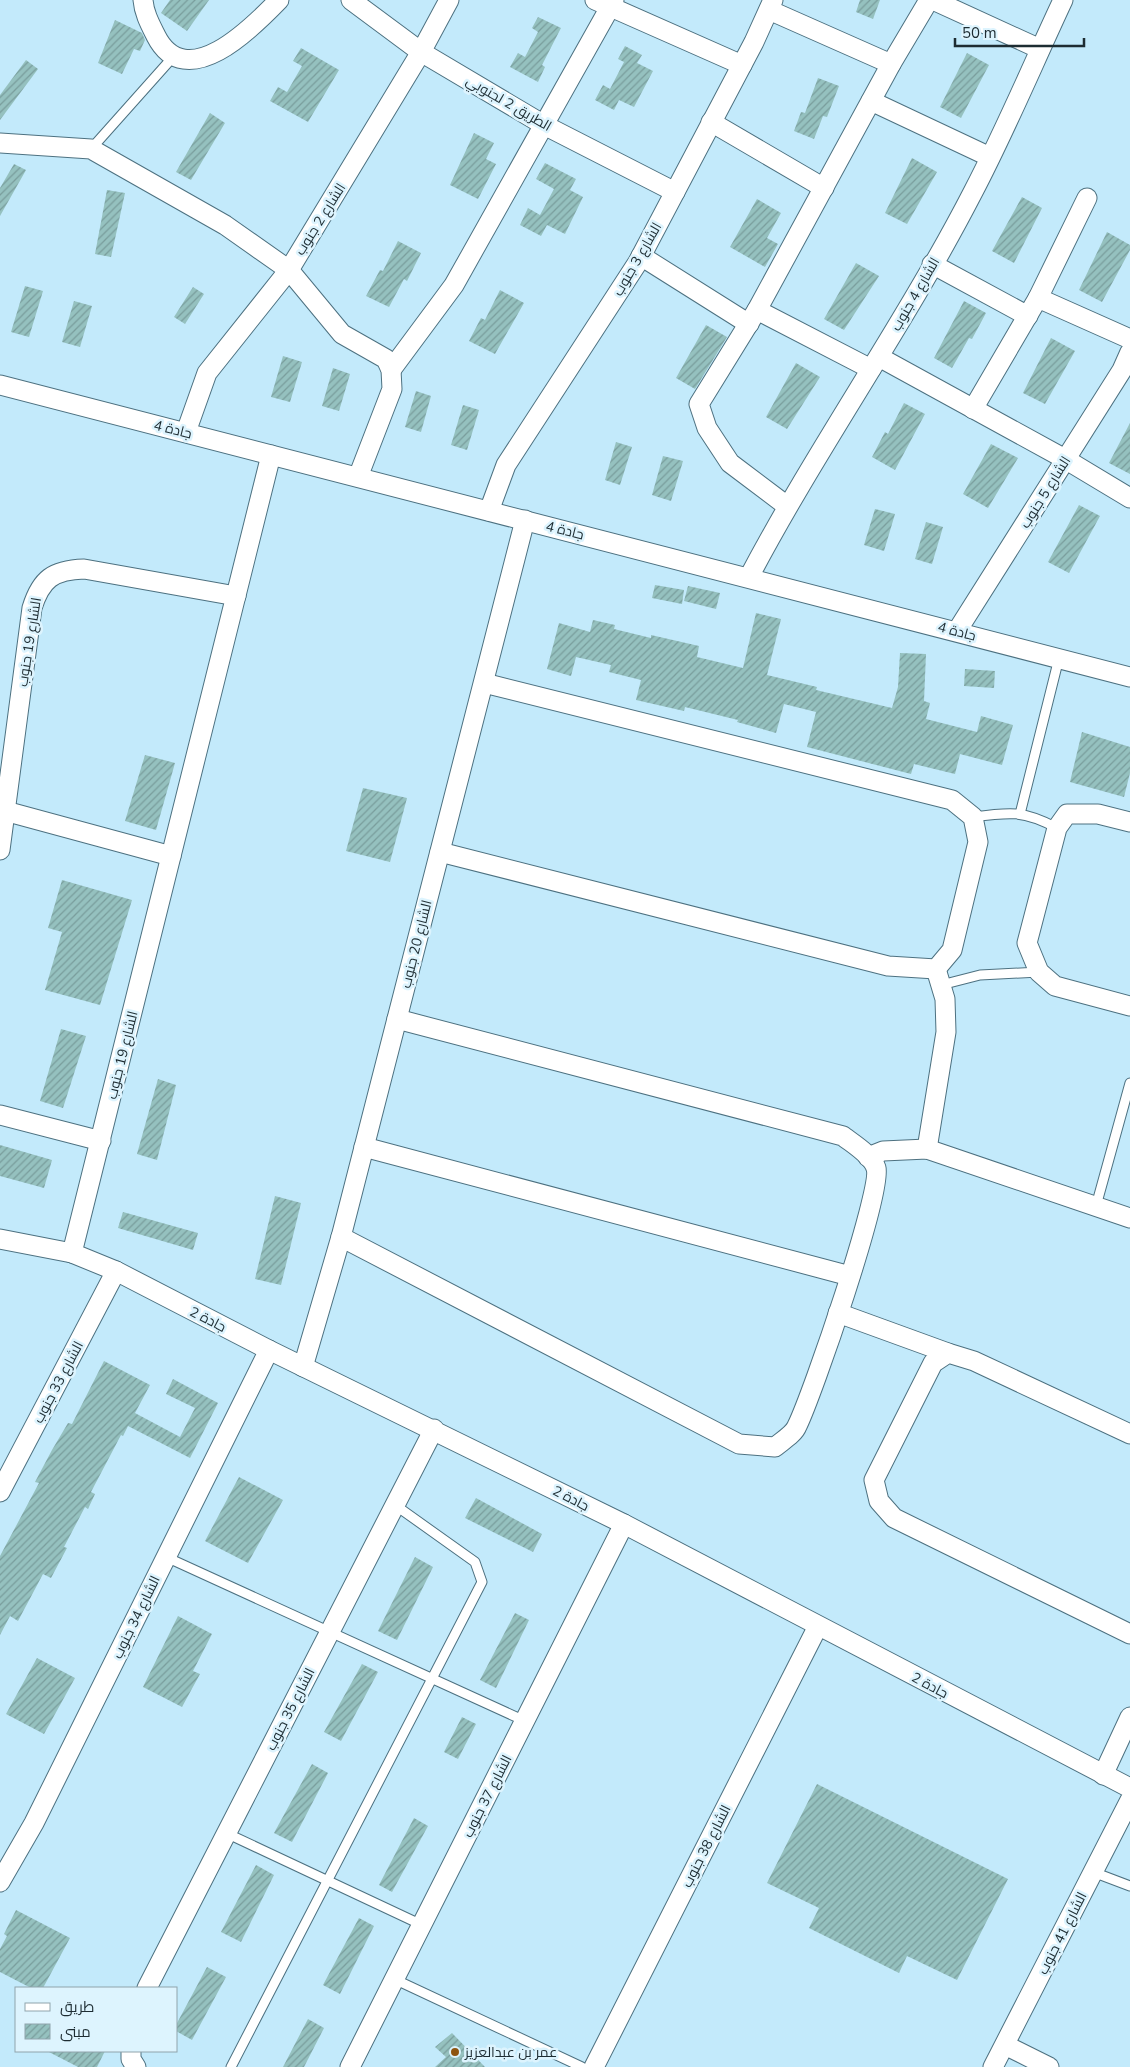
<svg xmlns="http://www.w3.org/2000/svg" width="1130" height="2067" viewBox="0 0 1130 2067" font-family="'Nunito Sans',Cairo,sans-serif">
<style>
.building{fill:url(#building-hatch)}
.lines{fill:none;stroke-linecap:round;stroke-linejoin:round}
.lane-casing{stroke:#4d7180;stroke-width:11}
.street-casing{stroke:#4d7180;stroke-width:21}
.lane{stroke:#fff;stroke-width:9}
.street{stroke:#fff;stroke-width:19}
.poi-dot{fill:#8e5410;stroke:#ddf4fe;stroke-width:2}
.labels{text-anchor:middle;stroke-width:5;stroke-linejoin:round;paint-order:stroke}
.street-label{font-size:14px;fill:#1d2c32;stroke:#ddf4fe}
.poi-label{font-size:14px;fill:#1d2c32;stroke:#ddf4fe;text-anchor:start}
</style>
<defs>
<pattern id="building-hatch" width="6" height="6" patternUnits="userSpaceOnUse" patternTransform="scale(1.25)"><rect width="6" height="6" fill="#95c1bf"/><path d="M-1 1l2-2M0 6l6-6M5 7l2-2" fill="none" stroke="#799d9c"/></pattern>
</defs>
<rect width="100%" height="100%" fill="#c3eafb"/>
<g class="building">
<path d="M 170,0 L 209,0 L 187,31 L 161,13 Z"/>
<path d="M 860,0 L 880,0 L 873,19 L 856,12 Z"/>
<path d="M 538,17 L 561,28 L 542,65 L 545,67 L 538,82 L 510,67 L 518,53 L 525,57 L 538,32 L 532,28 Z"/>
<path d="M 115,20 L 142,33 L 145,40 L 140,51 L 134,49 L 122,74 L 98,63 Z"/>
<path d="M 625,46 L 642,55 L 637,63 L 653,71 L 634,107 L 619,100 L 614,110 L 595,100 L 603,85 L 610,89 L 624,62 L 618,59 Z"/>
<path d="M 301,48 L 339,70 L 308,122 L 270,101 L 278,87 L 287,92 L 302,66 L 293,61 Z"/>
<path d="M 967,53 L 989,65 L 961,118 L 940,107 Z"/>
<path d="M 26,60 L 38,69 L 0,120 L 0,95 Z"/>
<path d="M 818,78 L 839,86 L 827,117 L 823,116 L 814,139 L 794,131 L 801,112 L 805,113 Z"/>
<path d="M 210,113 L 225,123 L 191,180 L 176,172 Z"/>
<path d="M 474,133 L 494,143 L 486,159 L 496,164 L 478,199 L 450,185 Z"/>
<path d="M 912,158 L 937,172 L 907,224 L 885,213 Z"/>
<path d="M 545,163 L 576,179 L 570,190 L 583,197 L 565,234 L 547,225 L 541,236 L 520,225 L 528,208 L 540,215 L 554,189 L 536,179 Z"/>
<path d="M 14,164 L 26,170 L 0,216 L 0,188 Z"/>
<path d="M 107,190 L 125,193 L 111,257 L 95,254 Z"/>
<path d="M 1022,197 L 1042,208 L 1014,263 L 992,251 Z"/>
<path d="M 757,199 L 781,213 L 767,238 L 778,244 L 765,267 L 730,247 Z"/>
<path d="M 1107,232 L 1130,245 L 1130,250 L 1102,302 L 1079,290 Z"/>
<path d="M 398,241 L 421,253 L 407,281 L 404,279 L 389,307 L 366,296 L 380,270 L 383,271 Z"/>
<path d="M 856,263 L 879,276 L 844,330 L 824,319 Z"/>
<path d="M 25,286 L 43,291 L 29,337 L 11,332 Z"/>
<path d="M 193,287 L 204,294 L 185,324 L 174,317 Z"/>
<path d="M 500,290 L 524,303 L 495,354 L 469,341 L 481,318 L 485,320 Z"/>
<path d="M 74,301 L 92,306 L 80,347 L 62,342 Z"/>
<path d="M 964,301 L 986,313 L 972,339 L 969,338 L 952,368 L 934,358 Z"/>
<path d="M 706,325 L 727,337 L 695,389 L 676,378 Z"/>
<path d="M 1051,338 L 1075,351 L 1045,404 L 1023,393 Z"/>
<path d="M 283,356 L 302,362 L 290,402 L 271,397 Z"/>
<path d="M 796,363 L 820,377 L 787,429 L 766,417 Z"/>
<path d="M 333,368 L 350,374 L 339,411 L 322,406 Z"/>
<path d="M 416,391 L 431,396 L 421,432 L 405,427 Z"/>
<path d="M 904,403 L 925,414 L 895,470 L 872,457 L 885,432 L 888,434 Z"/>
<path d="M 463,405 L 479,410 L 467,450 L 451,445 Z"/>
<path d="M 1130,423 L 1130,474 L 1109,463 Z"/>
<path d="M 616,442 L 632,447 L 620,485 L 605,480 Z"/>
<path d="M 991,444 L 1018,458 L 988,508 L 963,494 Z"/>
<path d="M 663,456 L 683,461 L 671,501 L 652,495 Z"/>
<path d="M 1079,505 L 1100,516 L 1069,573 L 1048,562 Z"/>
<path d="M 875,509 L 895,514 L 884,551 L 864,545 Z"/>
<path d="M 926,522 L 943,527 L 932,564 L 915,559 Z"/>
<path d="M 655,585 L 684,590 L 682,604 L 652,598 Z"/>
<path d="M 688,586 L 720,593 L 716,609 L 684,601 Z"/>
<path d="M 756,613 L 781,619 L 767,675 L 817,687 L 816,690 L 892,708 L 898,687 L 900,653 L 926,654 L 924,701 L 930,703 L 926,719 L 977,732 L 981,716 L 1013,725 L 1002,765 L 960,754 L 955,774 L 914,764 L 911,774 L 807,747 L 816,712 L 784,704 L 776,733 L 737,722 L 738,720 L 685,707 L 684,711 L 636,700 L 641,680 L 609,672 L 611,665 L 576,657 L 571,676 L 547,669 L 559,623 L 590,632 L 593,620 L 615,625 L 614,629 L 651,638 L 651,635 L 699,646 L 697,657 L 743,668 Z"/>
<path d="M 965,669 L 995,671 L 994,688 L 964,686 Z"/>
<path d="M 1082,732 L 1130,747 L 1130,773 L 1124,797 L 1070,782 Z"/>
<path d="M 145,755 L 175,763 L 156,830 L 125,821 Z"/>
<path d="M 363,788 L 407,798 L 390,862 L 346,851 Z"/>
<path d="M 62,880 L 132,900 L 100,1005 L 45,990 L 62,932 L 48,928 Z"/>
<path d="M 61,1029 L 86,1036 L 63,1108 L 40,1101 Z"/>
<path d="M 158,1079 L 176,1085 L 157,1160 L 137,1154 Z"/>
<path d="M 0,1145 L 52,1160 L 44,1188 L 0,1176 Z"/>
<path d="M 275,1196 L 301,1203 L 281,1285 L 255,1279 Z"/>
<path d="M 123,1212 L 198,1233 L 193,1250 L 118,1228 Z"/>
<path d="M 104,1361 L 150,1385 L 135,1413 L 180,1437 L 195,1408 L 166,1394 L 173,1379 L 218,1403 L 190,1458 L 128,1426 L 123,1436 L 121,1435 L 91,1492 L 95,1494 L 88,1509 L 85,1507 L 64,1547 L 67,1548 L 51,1578 L 43,1574 L 18,1621 L 10,1616 L 0,1635 L 0,1556 L 39,1483 L 35,1482 L 52,1450 L 68,1423 L 72,1424 Z"/>
<path d="M 239,1477 L 283,1500 L 248,1563 L 205,1541 Z"/>
<path d="M 476,1498 L 542,1534 L 533,1552 L 465,1518 Z"/>
<path d="M 415,1557 L 433,1567 L 397,1640 L 378,1631 Z"/>
<path d="M 515,1613 L 529,1620 L 496,1688 L 480,1680 Z"/>
<path d="M 178,1616 L 212,1634 L 193,1671 L 200,1674 L 182,1707 L 143,1687 Z"/>
<path d="M 37,1658 L 75,1678 L 44,1734 L 6,1714 Z"/>
<path d="M 362,1664 L 378,1672 L 341,1741 L 324,1732 Z"/>
<path d="M 462,1717 L 476,1724 L 458,1759 L 444,1752 Z"/>
<path d="M 312,1764 L 328,1773 L 292,1842 L 274,1833 Z"/>
<path d="M 817,1784 L 1008,1879 L 957,1980 L 907,1956 L 899,1973 L 809,1928 L 819,1908 L 767,1883 Z"/>
<path d="M 414,1818 L 428,1826 L 392,1892 L 379,1885 Z"/>
<path d="M 256,1865 L 274,1875 L 241,1942 L 221,1932 Z"/>
<path d="M 16,1910 L 70,1938 L 43,1988 L 31,1988 L 0,1972 L 0,1949 L 7,1936 L 4,1934 Z"/>
<path d="M 359,1918 L 374,1926 L 340,1994 L 323,1985 Z"/>
<path d="M 207,1967 L 226,1977 L 192,2040 L 176,2031 L 176,2025 Z"/>
<path d="M 308,2019 L 324,2028 L 304,2067 L 283,2067 Z"/>
<path d="M 452,2033 L 485,2067 L 435,2067 L 446,2057 L 435,2047 Z"/>
<path d="M 47,2051 L 105,2051 L 97,2067 L 78,2067 Z"/>
</g>
<g class="lines">
<defs>
<g id="lane">
<path d="M 91,149 L 173,57"/>
<path d="M 1020,814 L 1059,658"/>
<path d="M 973,817 C 1009,812 1024,810 1057,828"/>
<path d="M 941,985 L 980,975 L 1039,972"/>
<path d="M 1096,1206 L 1130,1083"/>
<path d="M 166,1557 L 525,1721"/>
<path d="M 226,1833 L 422,1925"/>
<path d="M 1093,1872 L 1130,1886"/>
<path d="M 394,1979 L 582,2067"/>
<path d="M 231,2067 L 482,1582 L 475,1562 L 395,1505"/>
</g>
<g id="street">
<path d="M 143,0 C 144,13 150,24 156,36 C 186,95 252,28 279,0"/>
<path d="M 351,0 L 421,52 L 544,125 L 675,192"/>
<path d="M 595,0 L 742,65"/>
<path d="M 933,0 L 1040,49"/>
<path d="M 769,10 L 891,64"/>
<path d="M 871,101 L 990,157"/>
<path d="M 711,122 L 824,188"/>
<path d="M 0,143 L 91,149 L 225,225 L 289,270 L 342,334 L 386,359 L 391,370 L 392,389 L 358,477"/>
<path d="M 641,256 L 749,324"/>
<path d="M 932,264 L 1028,316"/>
<path d="M 1038,298 L 1087,198"/>
<path d="M 757,310 L 891,64 L 929,0"/>
<path d="M 879,357 L 1065,459 L 1130,498"/>
<path d="M 391,370 L 454,285 L 614,0"/>
<path d="M 0,385 L 1130,677"/>
<path d="M 973,409 L 1038,298 L 1130,339"/>
<path d="M 186,432 L 207,373 L 289,270 L 421,52 L 449,0"/>
<path d="M 787,506 L 730,463 L 707,428 L 699,404 L 757,310 L 871,369"/>
<path d="M 489,511 L 506,465 L 638,262 L 754,42 L 773,0"/>
<path d="M 749,577 C 818,446 905,324 973,192 C 1006,129 1033,64 1063,0"/>
<path d="M 957,631 L 1122,370 L 1130,352"/>
<path d="M 5,811 L 171,856"/>
<path d="M 1130,822 L 1098,814 L 1067,814 L 1057,828 L 1027,943 L 1039,972 L 1055,986 L 1130,1006"/>
<path d="M 0,850 L 32,608 C 41,579 53,570 84,569 L 236,596"/>
<path d="M 440,852 L 888,966 L 936,969 L 952,950 L 978,842 L 973,817 L 952,800 L 484,683"/>
<path d="M 0,1115 L 101,1141"/>
<path d="M 364,1147 L 850,1276"/>
<path d="M 927,1149 L 946,1032 L 945,999 L 936,969"/>
<path d="M 868,1157 L 883,1151 L 927,1149 L 1130,1218"/>
<path d="M 341,1237 L 739,1444 L 775,1447 C 782,1441 794,1434 797,1426 C 812,1396 883,1190 876,1168 C 872,1155 853,1144 843,1136 L 397,1019"/>
<path d="M 0,1239 L 72,1253 L 116,1271 L 269,1350 L 624,1524 L 1130,1788"/>
<path d="M 72,1253 L 271,455"/>
<path d="M 838,1313 L 948,1353"/>
<path d="M 303,1367 L 341,1237 L 525,520"/>
<path d="M 1130,1434 L 974,1361 L 948,1353 L 933,1363 L 874,1480 L 879,1501 L 894,1518 L 1130,1634"/>
<path d="M 0,1492 L 116,1271"/>
<path d="M 1103,1775 L 1130,1717"/>
<path d="M 0,1882 L 34,1823 L 269,1350"/>
<path d="M 147,1988 L 434,1429"/>
<path d="M 1005,2045 L 1049,2067"/>
<path d="M 131,2051 L 131,2059 L 136,2067"/>
<path d="M 350,2067 L 624,1524"/>
<path d="M 594,2067 L 818,1626"/>
<path d="M 993,2067 L 1130,1800"/>
</g>
</defs>
<use href="#lane" class="lane-casing"/>
<use href="#street" class="street-casing"/>
<use href="#lane" class="lane"/>
<use href="#street" class="street"/>
</g>
<circle class="poi-dot" cx="455" cy="2052" r="5"/>
<g class="labels">
<g class="street-label">
<text transform="translate(509 103) rotate(30)" y="5">الطريق 2 لجنوبي</text>
<text transform="translate(320 219) rotate(-58)" y="5">الشارع 2 جنوب</text>
<text transform="translate(637 259) rotate(-60)" y="5">الشارع 3 جنوب</text>
<text transform="translate(915 294) rotate(-60)" y="5">الشارع 4 جنوب</text>
<text transform="translate(173 429) rotate(14)" y="5">جادة 4</text>
<text transform="translate(1045 492) rotate(-58)" y="5">الشارع 5 جنوب</text>
<text transform="translate(565 530) rotate(14)" y="5">جادة 4</text>
<text transform="translate(957 631) rotate(15)" y="5">جادة 4</text>
<text transform="translate(29 642) rotate(-81)" y="5">الشارع 19 جنوب</text>
<text transform="translate(416 944) rotate(-76)" y="5">الشارع 20 جنوب</text>
<text transform="translate(122 1055) rotate(-76)" y="5">الشارع 19 جنوب</text>
<text transform="translate(208 1319) rotate(27)" y="5">جادة 2</text>
<text transform="translate(58 1382) rotate(-62)" y="5">الشارع 33 جنوب</text>
<text transform="translate(571 1498) rotate(27)" y="5">جادة 2</text>
<text transform="translate(136 1617) rotate(-64)" y="5">الشارع 34 جنوب</text>
<text transform="translate(930 1685) rotate(28)" y="5">جادة 2</text>
<text transform="translate(290 1709) rotate(-63)" y="5">الشارع 35 جنوب</text>
<text transform="translate(487 1796) rotate(-63)" y="5">الشارع 37 جنوب</text>
<text transform="translate(706 1846) rotate(-63)" y="5">الشارع 38 جنوب</text>
<text transform="translate(1062 1933) rotate(-63)" y="5">الشارع 41 جنوب</text>
</g>
<g class="poi-label">
<text x="465" y="2057">عمر بن عبدالعزيز</text>
</g>
</g>
<rect x="15" y="1987" width="162" height="65" fill="#ddf4fe" stroke="#90a4ac"/>
<rect x="25" y="2003" width="25" height="8" fill="#ffffff" stroke="#90a4ac"/>
<text x="60" y="2012" font-size="15" fill="#1d2c32">طريق</text>
<rect x="25" y="2024" width="25" height="15" fill="url(#building-hatch)" stroke="#90a4ac"/>
<text x="60" y="2037" font-size="15" fill="#1d2c32">مبنى</text>
<path d="M955 38v8h129v-8" fill="none" stroke="#1d2c32" stroke-width="2.5"/>
<text x="962" y="38" font-size="15" fill="#1d2c32" stroke="#ddf4fe" stroke-width="4" paint-order="stroke">50 m</text>
</svg>
